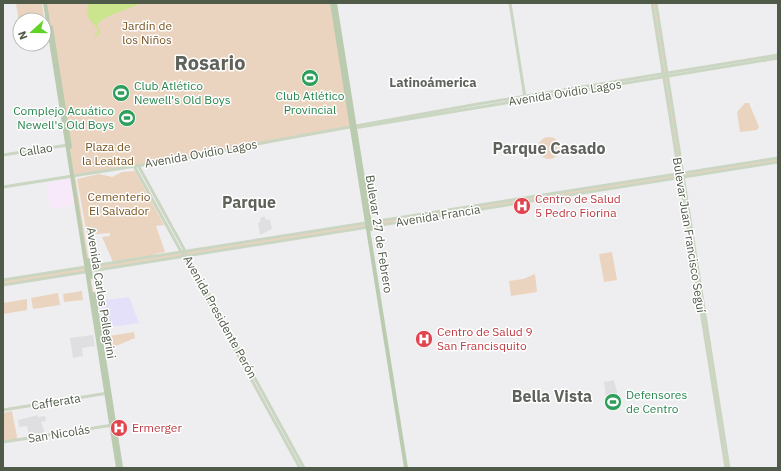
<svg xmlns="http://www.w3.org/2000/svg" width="781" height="471" viewBox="0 0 781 471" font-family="'IBM Plex Sans',sans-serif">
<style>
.commercial{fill:#f7e8fa}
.education{fill:#dfdfe1}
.medical{fill:#e4e0f9}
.green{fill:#ebd4bf}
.water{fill:#cbe58f}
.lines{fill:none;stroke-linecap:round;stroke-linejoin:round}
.secondary{stroke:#cad6c2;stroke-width:3}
.primary{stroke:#bbcbb0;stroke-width:4}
.labels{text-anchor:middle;stroke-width:3;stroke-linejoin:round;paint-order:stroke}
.park-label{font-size:12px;fill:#76521e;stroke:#fff}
.leisure-label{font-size:12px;fill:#27864d;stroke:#fff;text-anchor:start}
.street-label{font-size:12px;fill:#505a48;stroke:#fff}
.health-label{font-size:12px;fill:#be3a42;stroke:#fff;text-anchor:start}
.neighbourhood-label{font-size:13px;font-weight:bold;fill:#5e625b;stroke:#fff}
.district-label{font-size:16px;font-weight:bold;fill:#5e625b;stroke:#fff}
.town-label{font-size:20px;font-weight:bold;fill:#5e625b;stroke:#fff}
</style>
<rect width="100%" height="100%" fill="#eeeef0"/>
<path class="commercial" d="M 70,179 L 74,205 L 50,209 L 46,183 Z"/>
<g class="education">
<path d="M 261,217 L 265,217 L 266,220 L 270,219 L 272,229 L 260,235 L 258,223 L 260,222 Z"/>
<path d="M 93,335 L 95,346 L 82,348 L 83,356 L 73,358 L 70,338 Z"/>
<path d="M 614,380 L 618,396 L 606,398 L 604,382 Z"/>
<path d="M 38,415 L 38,417 L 45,416 L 46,421 L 41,422 L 45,434 L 29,436 L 27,426 L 19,427 L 18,420 Z"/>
</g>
<path class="medical" d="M 129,297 L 139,323 L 104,328 L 99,301 Z"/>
<g class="green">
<path d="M 16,3 L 42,3 L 44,18 L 37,20 L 20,20 L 19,23 Z"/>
<path d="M 45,3 L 332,3 L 352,127 L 230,151 L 75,175 L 90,267 L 679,174 L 652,3 L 656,3 L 683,173 L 778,158 L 778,162 L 684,177 L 729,468 L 726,468 L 680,178 L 90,271 L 121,468 L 87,272 L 3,285 L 3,280 L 86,267 Z"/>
<path d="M 745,103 L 749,103 L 759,127 L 757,130 L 740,132 L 737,112 Z"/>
<circle cx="549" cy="148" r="11"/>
<path d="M 135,171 L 164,225 L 156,226 L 165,252 L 155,254 L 155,256 L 113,262 L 102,237 L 110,236 L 110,233 L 87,235 L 77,179 L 99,174 L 112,177 L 122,172 Z"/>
<path d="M 612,252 L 617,280 L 604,282 L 599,254 Z"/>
<path d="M 535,274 L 537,292 L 511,296 L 509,281 L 523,279 Z"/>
<path d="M 82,291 L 83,300 L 64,302 L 63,294 Z"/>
<path d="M 58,293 L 60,305 L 33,309 L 31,298 Z"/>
<path d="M 27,299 L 27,310 L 3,314 L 3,303 Z"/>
<path d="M 134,332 L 135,338 L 106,350 L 103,337 Z"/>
<path d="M 12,411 L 17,437 L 16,439 L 3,441 L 3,413 Z"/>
</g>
<path class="water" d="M 89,3 L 142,3 L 109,16 L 99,22 L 97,27 L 100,30 L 100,33 L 95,38 L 95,34 L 98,32 C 94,18 83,23 89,3 Z"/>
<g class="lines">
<g class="secondary">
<path d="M 510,3 L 525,98"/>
<path d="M 652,3 L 726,468"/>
<path d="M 656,3 L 729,468"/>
<path d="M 354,128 L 778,58"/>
<path d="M 3,155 L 68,145"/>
<path d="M 138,165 L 304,468"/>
<path d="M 134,166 L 300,468"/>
<path d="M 3,187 L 199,156 L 261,143 L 478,104 L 778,55"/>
<path d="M 3,280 L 778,158"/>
<path d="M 3,285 L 778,162"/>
<path d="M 3,410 L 108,393"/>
<path d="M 3,442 L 113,425"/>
</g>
<g class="primary">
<path d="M 45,3 L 118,468"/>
<path d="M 332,3 L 406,468"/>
<path d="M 335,3 L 371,229"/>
<path d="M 51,27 L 70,147"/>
<path d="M 88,260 L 91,277"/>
<path d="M 94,294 L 121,467"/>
</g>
</g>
<defs>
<symbol id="stadium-disc" viewBox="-11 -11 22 22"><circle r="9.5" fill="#2e9e5b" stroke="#fff"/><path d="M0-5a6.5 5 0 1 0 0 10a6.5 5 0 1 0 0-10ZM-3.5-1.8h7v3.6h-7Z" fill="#fff"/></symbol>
<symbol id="hospital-disc" viewBox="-11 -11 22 22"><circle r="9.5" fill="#e0444e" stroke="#fff"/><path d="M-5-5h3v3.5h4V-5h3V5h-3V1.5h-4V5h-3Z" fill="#fff"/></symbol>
</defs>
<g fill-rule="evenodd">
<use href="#stadium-disc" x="300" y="68" width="20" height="20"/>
<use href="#stadium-disc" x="111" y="83" width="20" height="20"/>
<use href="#stadium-disc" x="117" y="108" width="20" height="20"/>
<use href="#hospital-disc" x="512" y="196" width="20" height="20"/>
<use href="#hospital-disc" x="414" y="329" width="20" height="20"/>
<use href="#stadium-disc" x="603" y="392" width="20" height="20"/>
<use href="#hospital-disc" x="109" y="418" width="20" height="20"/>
</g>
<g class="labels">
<g class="park-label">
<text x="147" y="30">Jardín de<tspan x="147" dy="14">los Niños</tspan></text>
<text x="108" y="151">Plaza de<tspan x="108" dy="14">la Lealtad</tspan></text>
<text x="119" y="201">Cementerio<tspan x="119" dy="14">El Salvador</tspan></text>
</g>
<g class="leisure-label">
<text x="134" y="90">Club Atlético<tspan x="134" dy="14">Newell's Old Boys</tspan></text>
<text x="310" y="100" text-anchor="middle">Club Atlético<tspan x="310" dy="14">Provincial</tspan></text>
<text x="114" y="115" text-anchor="end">Complejo Acuático<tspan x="114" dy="14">Newell's Old Boys</tspan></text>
<text x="626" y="399">Defensores<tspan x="626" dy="14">de Centro</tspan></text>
</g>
<g class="street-label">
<text transform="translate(565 93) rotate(-9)" y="4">Avenida Ovidio Lagos</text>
<text transform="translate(36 150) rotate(-9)" y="4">Callao</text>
<text transform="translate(201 154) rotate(-10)" y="4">Avenida Ovidio Lagos</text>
<text transform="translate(438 216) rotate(-9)" y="4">Avenida Francia</text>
<text transform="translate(379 234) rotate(81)" y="4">Bulevar 27 de Febrero</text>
<text transform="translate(689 235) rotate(81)" y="4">Bulevar Juan Francisco Seguí</text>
<text transform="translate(101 293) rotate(81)" y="4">Avenida Carlos Pellegrini</text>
<text transform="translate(220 317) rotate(61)" y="4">Avenida Presidente Perón</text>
<text transform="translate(56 402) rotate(-9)" y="4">Cafferata</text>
<text transform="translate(59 434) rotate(-9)" y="4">San Nicolás</text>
</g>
<g class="health-label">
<text x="535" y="203">Centro de Salud<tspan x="535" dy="14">5 Pedro Fiorina</tspan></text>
<text x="437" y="336">Centro de Salud 9<tspan x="437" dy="14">San Francisquito</tspan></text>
<text x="132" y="432">Ermerger</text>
</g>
<g class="neighbourhood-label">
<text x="433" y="87">Latinoámerica</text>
</g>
<g class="district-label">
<text x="549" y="154">Parque Casado</text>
<text x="249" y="208">Parque</text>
<text x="552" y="402">Bella Vista</text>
</g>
<g class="town-label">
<text x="210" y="70">Rosario</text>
</g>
</g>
<rect width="781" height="471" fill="none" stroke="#505a48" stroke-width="8"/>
<g transform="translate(32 32) rotate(249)"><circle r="19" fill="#ffffff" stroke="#b9bdb6"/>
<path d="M0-3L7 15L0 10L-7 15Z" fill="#61d226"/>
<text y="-6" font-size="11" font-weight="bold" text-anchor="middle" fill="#505a48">N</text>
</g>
</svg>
